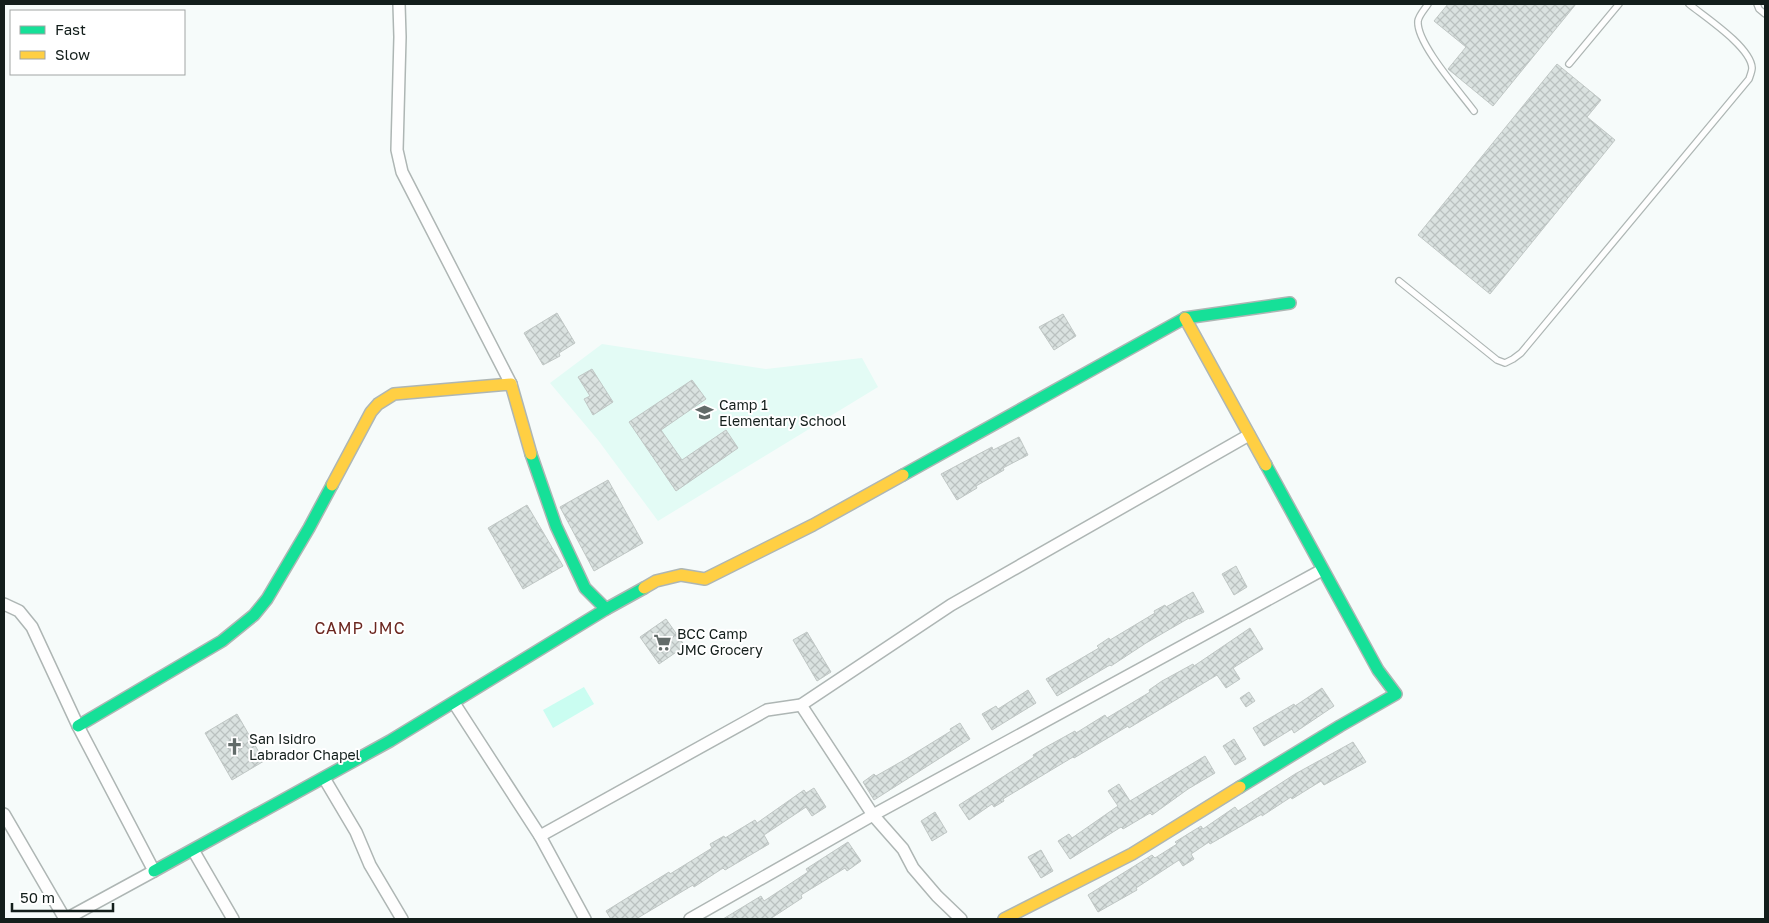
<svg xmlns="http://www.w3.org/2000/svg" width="1769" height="923" viewBox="0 0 1769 923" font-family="'Golos Text',sans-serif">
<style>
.built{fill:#e3fbf5}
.grass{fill:#cafdf1}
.building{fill:url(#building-cross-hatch);stroke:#c0c7c5}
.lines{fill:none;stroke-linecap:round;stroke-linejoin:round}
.lane-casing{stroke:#aeb6b4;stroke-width:8}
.street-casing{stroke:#aeb6b4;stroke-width:14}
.fast-casing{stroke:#aeb6b4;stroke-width:14}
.slow-casing{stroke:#aeb6b4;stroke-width:14}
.lane{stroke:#fefefe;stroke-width:5.5}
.street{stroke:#fefefe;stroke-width:11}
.fast{stroke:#16e098;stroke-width:11}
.slow{stroke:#ffcf43;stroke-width:11}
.labels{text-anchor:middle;stroke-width:4;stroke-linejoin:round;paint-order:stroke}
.poi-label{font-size:14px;fill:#131e1b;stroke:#fff;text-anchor:start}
.quarter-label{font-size:16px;letter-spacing:1px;fill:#6c2720;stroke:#fff}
</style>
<defs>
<pattern id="building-cross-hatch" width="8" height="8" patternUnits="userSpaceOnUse" patternTransform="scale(1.25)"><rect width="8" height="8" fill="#dae2e0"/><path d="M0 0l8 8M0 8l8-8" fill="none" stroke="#bac1c0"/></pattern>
</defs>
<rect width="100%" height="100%" fill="#f6fbfa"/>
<path class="built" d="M 602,344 L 766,369 L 862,358 L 878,387 L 658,521 L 598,440 L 550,383 Z"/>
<path class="grass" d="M 584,687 L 594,704 L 553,728 L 543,710 Z"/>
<g class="building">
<path d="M 1448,4 L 1576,4 L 1493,106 L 1448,69 L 1466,47 L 1434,21 Z"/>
<path d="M 1557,64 L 1601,100 L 1587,117 L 1615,140 L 1490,294 L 1418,235 Z"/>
<path d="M 557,313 L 575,343 L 559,353 L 560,356 L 543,365 L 524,333 Z"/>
<path d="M 1063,314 L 1076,336 L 1054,350 L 1039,327 Z"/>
<path d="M 592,369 L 613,402 L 593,415 L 584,399 L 590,396 L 578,377 Z"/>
<path d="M 692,380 L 706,399 L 661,430 L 682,460 L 726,430 L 738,448 L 676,491 L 629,422 Z"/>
<path d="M 1019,437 L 1028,455 L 1003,468 L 1004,470 L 976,486 L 977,488 L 957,500 L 941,474 L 992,447 L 993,450 Z"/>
<path d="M 608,480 L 643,543 L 594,571 L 560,507 Z"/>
<path d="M 527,505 L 563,566 L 523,589 L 488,528 Z"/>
<path d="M 1236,566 L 1247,587 L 1234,595 L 1222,574 Z"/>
<path d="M 1193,592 L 1204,612 L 1189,619 L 1189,618 L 1146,643 L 1111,666 L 1110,665 L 1057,696 L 1046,679 L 1099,648 L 1097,646 L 1109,638 L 1110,640 L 1155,613 L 1154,611 L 1165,605 L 1166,607 Z"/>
<path d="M 666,619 L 685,646 L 659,664 L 640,637 Z"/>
<path d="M 1250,628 L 1263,649 L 1233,668 L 1240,679 L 1226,688 L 1217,675 L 1129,728 L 1128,726 L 1074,758 L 1073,757 L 1003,799 L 1004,801 L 994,807 L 992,804 L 969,820 L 959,805 L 1034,757 L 1033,755 L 1046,747 L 1075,731 L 1076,733 L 1105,715 L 1107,718 L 1150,692 L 1149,690 L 1162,681 L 1193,664 L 1194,666 Z"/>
<path d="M 807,632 L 831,672 L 817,681 L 793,640 Z"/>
<path d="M 1322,688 L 1334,706 L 1294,733 L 1292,729 L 1264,746 L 1253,728 L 1294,704 L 1295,706 Z"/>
<path d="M 1028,690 L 1036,703 L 992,730 L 982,714 L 996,706 L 998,709 Z"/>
<path d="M 1249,692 L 1255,701 L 1246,707 L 1240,698 Z"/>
<path d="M 237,714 L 264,761 L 232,780 L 205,733 Z"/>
<path d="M 960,723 L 970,739 L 874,800 L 863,782 L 874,774 L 876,776 L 904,760 L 951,731 L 950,729 Z"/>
<path d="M 1234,739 L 1246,759 L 1235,765 L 1223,746 Z"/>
<path d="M 1353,742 L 1366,762 L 1324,785 L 1321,781 L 1292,799 L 1291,797 L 1262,816 L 1262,814 L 1210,844 L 1209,842 L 1191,854 L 1194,859 L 1183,866 L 1179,860 L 1136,888 L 1137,890 L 1098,912 L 1088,895 L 1152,855 L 1155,858 L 1177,844 L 1175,842 L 1201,826 L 1203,829 L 1235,807 L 1238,811 L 1295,774 Z"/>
<path d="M 1205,756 L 1215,773 L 1188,789 L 1152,815 L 1150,813 L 1123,829 L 1121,827 L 1070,859 L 1058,841 L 1069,834 L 1072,838 L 1118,806 L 1108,791 L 1119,784 L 1130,801 Z"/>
<path d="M 814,788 L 826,807 L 812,816 L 806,807 L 764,835 L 769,844 L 725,870 L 723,868 L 694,887 L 693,885 L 636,919 L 611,919 L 606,911 L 669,872 L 670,874 L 712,848 L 710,844 L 724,836 L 725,838 L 755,820 L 757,823 L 804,790 L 806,793 Z"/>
<path d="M 935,812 L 947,832 L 932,841 L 921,821 Z"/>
<path d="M 848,842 L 861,861 L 847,871 L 845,868 L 801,895 L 802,898 L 770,919 L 723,919 L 761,896 L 764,901 L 808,872 L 806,869 Z"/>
<path d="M 1041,850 L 1053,871 L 1041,878 L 1028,857 Z"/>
</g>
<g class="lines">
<defs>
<g id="lane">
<path d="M 1428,4 C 1425,9 1419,15 1418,21 C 1416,43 1460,92 1474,111"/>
<path d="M 1757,4 L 1759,9 L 1765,14"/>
<path d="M 1569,64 L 1619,4"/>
<path d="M 1399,281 L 1497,360 L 1505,363 L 1513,359 L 1521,353 L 1749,79 C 1750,76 1752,71 1752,68 C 1751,47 1705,17 1689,4"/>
</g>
<g id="street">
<path d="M 399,4 L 400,37 L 397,150 L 402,172 L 511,384"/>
<path d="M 4,604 L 19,611 L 32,627 L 78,726 L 154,871 L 66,919"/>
<path d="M 454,703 L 540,836"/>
<path d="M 801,705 L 873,815 L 903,849 L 913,868 L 937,896 L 961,919"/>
<path d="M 324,778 L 356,832 L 370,865 L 402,919"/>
<path d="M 4,814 L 65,919"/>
<path d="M 193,850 L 233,919"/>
<path d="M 585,919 L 540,836 L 767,710 L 801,705 L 951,605 L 1249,435"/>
<path d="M 690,919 L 873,815 L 1322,570"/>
</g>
<g id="fast">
<path d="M 531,454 L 556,526 L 585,588 L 606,609"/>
<path d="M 903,475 L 1185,318 L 1290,303"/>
<path d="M 78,726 L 222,641 L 254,615 L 267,599 L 309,528 L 332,485"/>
<path d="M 1240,787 L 1340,726 L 1396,694 L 1378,670 L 1266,465"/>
<path d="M 154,871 L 390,741 L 606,609 L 644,588"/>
</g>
<g id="slow">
<path d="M 1185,318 L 1266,465"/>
<path d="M 332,485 L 371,412 L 378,404 L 394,394 L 511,384 L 531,454"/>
<path d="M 644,588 L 656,581 L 681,575 L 705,579 L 813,525 L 903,475"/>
<path d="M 1004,919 L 1132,854 L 1240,787"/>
</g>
</defs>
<use href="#lane" class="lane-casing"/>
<use href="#street" class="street-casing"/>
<use href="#fast" class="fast-casing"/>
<use href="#slow" class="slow-casing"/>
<use href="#lane" class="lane"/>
<use href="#street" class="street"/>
<use href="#fast" class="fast"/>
<use href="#slow" class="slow"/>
</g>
<defs>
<symbol id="school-bare" viewBox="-9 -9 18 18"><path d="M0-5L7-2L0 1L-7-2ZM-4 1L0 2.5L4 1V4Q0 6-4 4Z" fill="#626b69" stroke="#fff" stroke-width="2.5" paint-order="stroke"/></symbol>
<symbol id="supermarket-bare" viewBox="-9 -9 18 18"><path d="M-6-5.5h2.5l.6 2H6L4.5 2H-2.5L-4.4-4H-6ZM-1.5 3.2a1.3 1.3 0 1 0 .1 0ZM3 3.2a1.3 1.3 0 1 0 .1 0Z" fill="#626b69" stroke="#fff" stroke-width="2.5" paint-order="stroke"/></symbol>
<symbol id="church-bare" viewBox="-9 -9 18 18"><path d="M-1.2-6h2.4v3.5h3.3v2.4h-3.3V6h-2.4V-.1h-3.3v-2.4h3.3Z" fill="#626b69" stroke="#fff" stroke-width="2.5" paint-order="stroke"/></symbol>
</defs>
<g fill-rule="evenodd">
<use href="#school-bare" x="692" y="400" width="25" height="25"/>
<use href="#supermarket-bare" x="650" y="630" width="25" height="25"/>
<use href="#church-bare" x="222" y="734" width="25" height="25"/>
</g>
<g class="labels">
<g class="poi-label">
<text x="719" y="410">Camp 1<tspan x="719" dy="16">Elementary School</tspan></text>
<text x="677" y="639">BCC Camp<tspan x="677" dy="16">JMC Grocery</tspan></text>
<text x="249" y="744">San Isidro<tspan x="249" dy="16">Labrador Chapel</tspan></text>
</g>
<g class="quarter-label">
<text x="360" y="634">CAMP JMC</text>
</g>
</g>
<rect width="1769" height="923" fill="none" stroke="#131e1b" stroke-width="10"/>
<rect x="10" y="10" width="175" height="65" fill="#ffffff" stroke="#a1a5a4"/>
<rect x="20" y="26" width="25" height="8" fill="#16e098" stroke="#a1a5a4"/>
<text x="55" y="35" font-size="15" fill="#131e1b">Fast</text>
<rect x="20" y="51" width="25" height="8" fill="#ffcf43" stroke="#a1a5a4"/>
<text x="55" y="60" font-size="15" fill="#131e1b">Slow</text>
<path d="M12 903v8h101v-8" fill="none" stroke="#131e1b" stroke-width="2.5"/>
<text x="20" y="903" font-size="15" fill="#131e1b" stroke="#ffffff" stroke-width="4" paint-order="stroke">50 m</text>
</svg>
